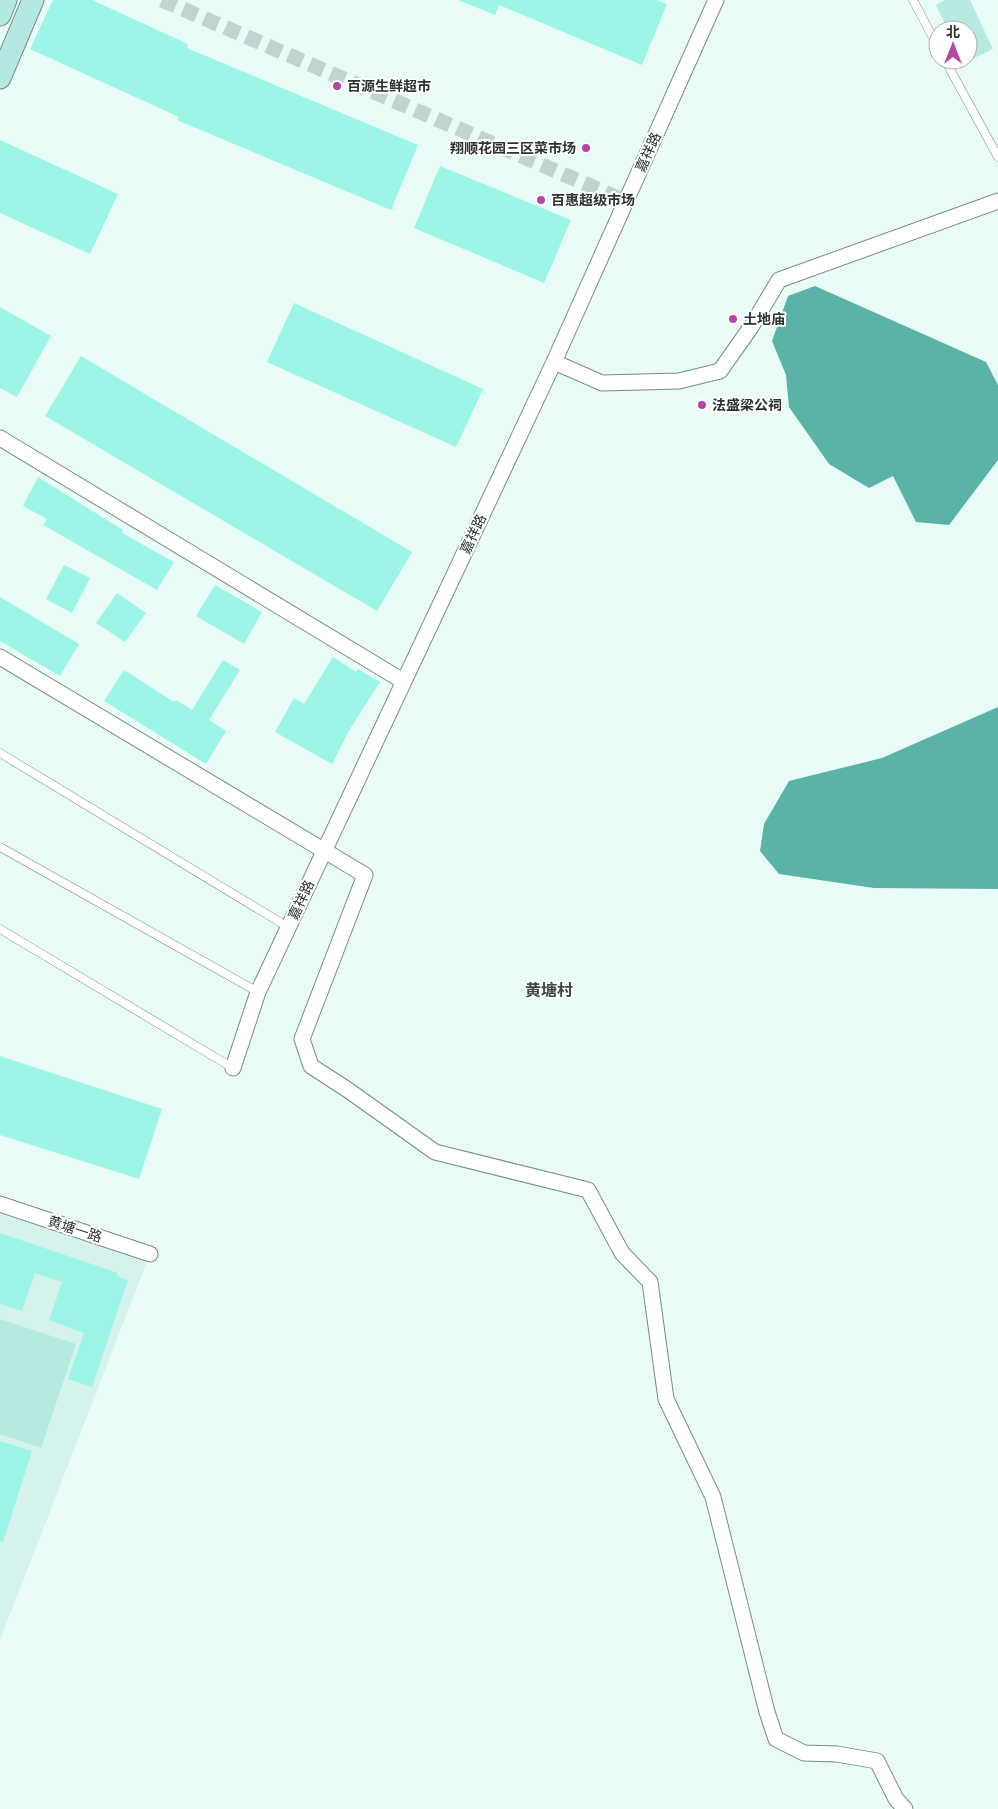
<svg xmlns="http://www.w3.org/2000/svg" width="998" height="1809" viewBox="0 0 998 1809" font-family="Signika,'Noto Sans SC',sans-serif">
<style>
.built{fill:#d6f2ec}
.green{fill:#b7ebe1}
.water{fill:#5ab3a6}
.building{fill:#9cf5e6}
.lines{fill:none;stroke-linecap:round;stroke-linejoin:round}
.minor-tunnel{stroke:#c2d3d0;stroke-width:15;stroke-dasharray:15 8;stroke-linecap:butt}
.service-casing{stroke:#7a8c88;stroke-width:9}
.minor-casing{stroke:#7a8c88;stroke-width:17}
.secondary-casing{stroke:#7a8c88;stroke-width:23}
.service{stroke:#fff;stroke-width:8}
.minor{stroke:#fff;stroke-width:15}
.secondary{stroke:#b3e7e2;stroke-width:21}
.poi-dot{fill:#b347a6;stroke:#fff;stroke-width:2}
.labels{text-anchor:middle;stroke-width:4;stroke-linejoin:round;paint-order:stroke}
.poi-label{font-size:14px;font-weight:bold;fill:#2c3332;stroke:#fff;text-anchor:start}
.street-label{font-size:14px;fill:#2c3332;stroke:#fff}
.quarter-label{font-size:16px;font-weight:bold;fill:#3a4a47;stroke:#fff}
</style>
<rect width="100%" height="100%" fill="#e8fbf7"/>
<path class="built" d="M 0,1204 L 150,1254 L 0,1640 Z"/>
<g class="green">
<path d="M 945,0 L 970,0 L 993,49 L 964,63 L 962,60 L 968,60 L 968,30 L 948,30 L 936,5 Z"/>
<path d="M 0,1319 L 76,1344 L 41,1448 L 0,1434 Z"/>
</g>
<g class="water">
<path d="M 815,286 L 986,362 L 998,385 L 998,460 L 949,525 L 916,522 L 893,476 L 869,488 L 829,464 L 789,407 L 786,375 L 772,341 L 788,296 Z"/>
<path d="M 998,707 L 998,889 L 874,888 L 779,874 L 760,851 L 764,824 L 789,781 L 882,758 Z"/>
</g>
<g class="building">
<path d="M 53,0 L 92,0 L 188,44 L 187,48 L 418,145 L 391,210 L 177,120 L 179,117 L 30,49 Z"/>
<path d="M 458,0 L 657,0 L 667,4 L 642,65 L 499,5 L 495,15 Z"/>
<path d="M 0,140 L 118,194 L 90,254 L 0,213 Z"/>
<path d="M 440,166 L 571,220 L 544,283 L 414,228 Z"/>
<path d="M 294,303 L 483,389 L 456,447 L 267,362 Z"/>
<path d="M 0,307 L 51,336 L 17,397 L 0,388 Z"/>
<path d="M 81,356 L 412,552 L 377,611 L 45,416 Z"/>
<path d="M 38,477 L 123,530 L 122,533 L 174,562 L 157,590 L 43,525 L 47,519 L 23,506 Z"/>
<path d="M 64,565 L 90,578 L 72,613 L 46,599 Z"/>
<path d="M 215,585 L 262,612 L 244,644 L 196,616 Z"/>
<path d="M 117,593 L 146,613 L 125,642 L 96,623 Z"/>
<path d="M 0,597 L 79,644 L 60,676 L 0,641 Z"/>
<path d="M 333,657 L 356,672 L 358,669 L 380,682 L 350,729 L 332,764 L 275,732 L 294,698 L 304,704 Z"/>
<path d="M 223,660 L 240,670 L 209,720 L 226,731 L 206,764 L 104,701 L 124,670 L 174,702 L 176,700 L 192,710 Z"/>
<path d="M 0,1056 L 162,1109 L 139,1179 L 0,1135 Z"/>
<path d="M 0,1233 L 118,1273 L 117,1276 L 128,1280 L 92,1387 L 68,1379 L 84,1333 L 49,1320 L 62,1282 L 35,1273 L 22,1311 L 0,1304 Z"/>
<path d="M 0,1441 L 32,1451 L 3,1542 L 0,1542 Z"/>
</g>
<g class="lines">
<path class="minor-tunnel" d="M 162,0 L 625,201"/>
<defs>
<g id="service">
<path d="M 913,0 L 938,47"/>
<path d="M 945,60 L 998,157"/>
<path d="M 0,753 L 288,927"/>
<path d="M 0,847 L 258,992"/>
<path d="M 0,929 L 233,1068"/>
</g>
<g id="minor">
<path d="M 554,362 L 602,383 L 679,381 L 720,371 L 751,327 L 779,280 L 998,201"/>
<path d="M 0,438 L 403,681"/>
<path d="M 0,657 L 365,875 L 302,1039 L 311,1066 L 348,1090 L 435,1152 L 588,1190 L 622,1253 L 650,1282 L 666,1399 L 713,1497 L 767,1712 L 776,1739 L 804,1753 L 837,1754 L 877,1761 L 896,1799 L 905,1809"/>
<path d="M 233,1068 L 258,992 L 554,362 L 716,0"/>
<path d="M 0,1204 L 150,1254"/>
</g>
<g id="secondary">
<path d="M 0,15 L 6,0"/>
<path d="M 0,78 L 33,0"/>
</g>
</defs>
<use href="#service" class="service-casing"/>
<use href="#minor" class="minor-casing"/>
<use href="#secondary" class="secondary-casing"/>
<use href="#service" class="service"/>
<use href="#minor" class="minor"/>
<use href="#secondary" class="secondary"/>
</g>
<g class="poi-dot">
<circle cx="337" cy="86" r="5"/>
<circle cx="586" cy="148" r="5"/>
<circle cx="541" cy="200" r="5"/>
<circle cx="733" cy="319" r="5"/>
<circle cx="702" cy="405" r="5"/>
</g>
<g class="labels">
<g class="poi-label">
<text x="347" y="91">百源生鲜超市</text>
<text x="576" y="153" text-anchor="end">翔顺花园三区菜市场</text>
<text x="551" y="205">百惠超级市场</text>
<text x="743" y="324">土地庙</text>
<text x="712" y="410">法盛梁公祠</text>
</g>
<g class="street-label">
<text transform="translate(648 152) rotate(-66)" y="5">嘉祥路</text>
<text transform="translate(473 534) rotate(-65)" y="5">嘉祥路</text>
<text transform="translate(301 900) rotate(-65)" y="5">嘉祥路</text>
<text transform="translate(75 1229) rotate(18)" y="5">黄塘一路</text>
</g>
<g class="quarter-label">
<text x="549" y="996">黄塘村</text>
</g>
</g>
<g transform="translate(953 45)"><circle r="24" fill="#ffffff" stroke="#abadad"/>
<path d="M0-4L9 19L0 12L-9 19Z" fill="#b347a6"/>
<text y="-8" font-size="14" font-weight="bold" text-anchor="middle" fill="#2c3332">北</text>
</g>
</svg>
